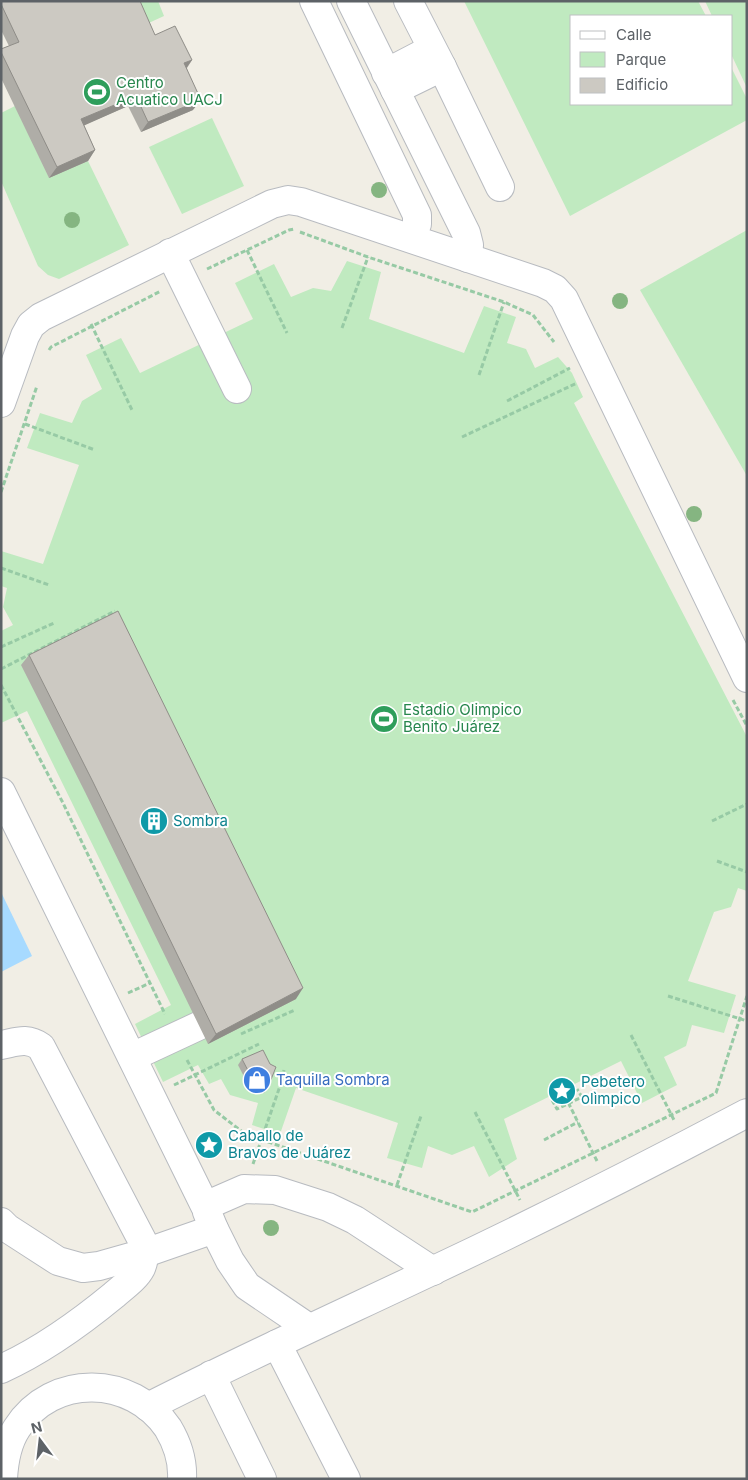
<svg xmlns="http://www.w3.org/2000/svg" width="748" height="1480" viewBox="0 0 748 1480" font-family="Inter,sans-serif">
<style>
.green{fill:#c0eac0}
.water{fill:#a7daff}
.lines{fill:none;stroke-linecap:round;stroke-linejoin:round}
.minor-casing{stroke:#b8bbc0;stroke-width:30}
.path{stroke:#97caa5;stroke-width:3;stroke-dasharray:5 2.5;stroke-linecap:butt}
.minor{stroke:#fff;stroke-width:28}
.tree{fill:#85b581}
.wall{fill:#afada7}
.shaded-wall{fill:#8f8d88}
.building{fill:#ccc9c2;stroke:#8f8d88}
.labels{text-anchor:middle;stroke-width:4;stroke-linejoin:round;paint-order:stroke}
.leisure-label{font-size:15px;fill:#27864d;stroke:#fff;text-anchor:start}
.culture-label{font-size:15px;fill:#0d838f;stroke:#fff;text-anchor:start}
.shop-label{font-size:15px;fill:#366cbe;stroke:#fff;text-anchor:start}
</style>
<rect width="100%" height="100%" fill="#f1eee5"/>
<g class="green">
<path d="M 128,1 L 158,1 L 164,16 L 140,27 Z"/>
<path d="M 464,1 L 698,1 L 706,16 L 572,16 L 572,104 L 732,104 L 732,69 L 747,99 L 747,120 L 570,216 Z"/>
<path d="M 705,1 L 747,1 L 747,88 L 732,56 L 732,16 L 712,16 Z"/>
<path d="M 15,106 L 49,177 L 88,161 L 129,245 L 59,279 L 48,275 L 38,266 L 1,181 L 1,113 Z"/>
<path d="M 212,118 L 244,186 L 182,214 L 149,147 Z"/>
<path d="M 747,230 L 747,476 L 640,290 Z"/>
<path d="M 347,261 L 381,272 L 369,319 L 464,353 L 484,306 L 516,317 L 507,343 L 526,349 L 535,368 L 558,357 L 572,373 L 583,397 L 574,403 L 747,737 L 747,891 L 738,888 L 731,907 L 714,912 L 688,981 L 736,995 L 724,1033 L 692,1025 L 686,1046 L 664,1057 L 677,1085 L 642,1103 L 621,1061 L 504,1119 L 517,1159 L 489,1177 L 474,1146 L 452,1155 L 428,1146 L 422,1168 L 387,1158 L 398,1123 L 296,1088 L 280,1134 L 252,1125 L 258,1103 L 230,1095 L 221,1079 L 209,1084 L 198,1065 L 163,1082 L 135,1024 L 171,1005 L 27,711 L 1,723 L 1,631 L 13,625 L 3,607 L 7,588 L 1,586 L 1,551 L 43,564 L 79,465 L 27,448 L 40,413 L 72,423 L 82,401 L 102,389 L 86,355 L 121,338 L 140,373 L 253,319 L 235,283 L 274,264 L 291,297 L 313,288 L 331,291 Z"/>
</g>
<path class="water" d="M 1,892 L 32,956 L 1,972 Z"/>
<g class="lines">
<defs>
<g id="minor">
<path d="M 314,1 L 417,215 L 417,224 L 411,238"/>
<path d="M 351,1 L 466,233 L 469,245 L 468,258"/>
<path d="M 408,1 L 442,67 L 500,187"/>
<path d="M 386,73 L 432,49"/>
<path d="M 395,90 L 442,67"/>
<path d="M 170,253 L 237,389"/>
<path d="M 1,403 L 25,336 L 31,325 L 41,317 L 272,204 L 288,200 L 301,202 L 543,283 L 555,289 L 564,299 L 747,678"/>
<path d="M 1,792 L 205,1206 L 244,1189 L 275,1190 L 328,1207 L 355,1220 L 433,1271"/>
<path d="M 1,1045 C 17,1042 27,1037 41,1047 L 143,1242 C 145,1251 145,1259 141,1268 C 136,1278 123,1287 114,1295 C 80,1323 41,1351 1,1369"/>
<path d="M 132,1057 L 222,1015"/>
<path d="M 207,1212 L 214,1229 L 230,1261 L 247,1286 L 309,1328"/>
<path d="M 1,1222 L 7,1228 L 58,1261 L 83,1268 L 99,1266 L 145,1253 L 214,1229"/>
<path d="M 277,1344 L 346,1479"/>
<path d="M 211,1375 L 262,1479"/>
<path d="M 148,1407 C 242,1359 337,1316 432,1271 C 538,1221 643,1168 747,1113"/>
<path d="M 3,1479 C 4,1461 7,1443 17,1428 C 52,1373 132,1375 168,1428 C 177,1443 183,1461 182,1479"/>
</g>
</defs>
<use href="#minor" class="minor-casing"/>
<g class="path">
<path d="M 300,232 L 368,257 L 504,302 L 533,315 L 554,342"/>
<path d="M 247,250 L 287,333"/>
<path d="M 207,269 L 289,230 L 294,229"/>
<path d="M 91,324 L 132,410"/>
<path d="M 342,328 L 368,257"/>
<path d="M 49,350 L 51,347 L 161,291"/>
<path d="M 479,375 L 504,302"/>
<path d="M 507,401 L 570,368"/>
<path d="M 25,424 L 95,450"/>
<path d="M 462,437 L 577,383"/>
<path d="M 1,492 L 37,386"/>
<path d="M 1,568 L 49,585"/>
<path d="M 1,647 L 54,623"/>
<path d="M 1,669 L 115,611"/>
<path d="M 1,685 L 63,803 L 165,1014"/>
<path d="M 733,700 L 747,726"/>
<path d="M 712,821 L 747,804"/>
<path d="M 717,861 L 747,872"/>
<path d="M 128,993 L 150,983"/>
<path d="M 668,996 L 747,1021"/>
<path d="M 241,1034 L 295,1010"/>
<path d="M 631,1035 L 675,1122"/>
<path d="M 187,1060 L 214,1110 L 245,1134 L 472,1212 L 716,1093 L 747,996"/>
<path d="M 174,1085 L 259,1044"/>
<path d="M 565,1096 L 597,1161"/>
<path d="M 552,1100 L 557,1109 L 582,1097 L 577,1089"/>
<path d="M 475,1112 L 520,1200"/>
<path d="M 544,1140 L 578,1122"/>
<path d="M 253,1164 L 280,1086 L 284,1070"/>
<path d="M 397,1185 L 421,1116"/>
</g>
<use href="#minor" class="minor"/>
</g>
<g class="tree">
<circle cx="379" cy="190" r="8"/>
<circle cx="72" cy="220" r="8"/>
<circle cx="620" cy="301" r="8"/>
<circle cx="694" cy="514" r="8"/>
<circle cx="271" cy="1228" r="8"/>
</g>
<g class="wall">
<path d="M 1,1 L 155,35 L 192,60 L 187,68 L 193,110 L 141,132 L 128,106 L 84,125 L 95,150 L 88,161 L 49,178 L 1,78 L 1,49 L 9,46 L 1,30 Z"/>
<path d="M 29,655 L 296,999 L 208,1044 L 85,792 L 21,665 Z"/>
<path d="M 242,1059 L 264,1093 L 250,1088 L 238,1065 Z"/>
</g>
<g class="shaded-wall">
<path d="M 192,60 L 185,70 L 184,63 Z"/>
<path d="M 136,96 L 128,106 L 74,130 L 81,119 Z"/>
<path d="M 201,100 L 193,110 L 141,132 L 148,122 Z"/>
<path d="M 95,150 L 88,161 L 49,178 L 57,167 Z"/>
<path d="M 303,988 L 296,999 L 208,1044 L 216,1034 Z"/>
<path d="M 254,1082 L 268,1087 L 264,1093 L 250,1088 Z"/>
</g>
<g class="building">
<path d="M 1,1 L 140,1 L 155,35 L 175,26 L 192,60 L 184,63 L 201,100 L 148,122 L 136,96 L 81,119 L 95,150 L 57,167 L 1,52 L 1,49 L 19,42 L 1,4 Z"/>
<path d="M 118,611 L 303,988 L 216,1034 L 93,782 L 29,655 Z"/>
<path d="M 263,1050 L 270,1064 L 276,1067 L 268,1087 L 254,1082 L 242,1059 Z"/>
</g>
<defs>
<symbol id="stadium-disc" viewBox="-11 -11 22 22"><circle r="9.5" fill="#2e9e5b" stroke="#fff"/><path d="M0-5a6.5 5 0 1 0 0 10a6.5 5 0 1 0 0-10ZM-3.5-1.8h7v3.6h-7Z" fill="#fff"/></symbol>
<symbol id="building-disc" viewBox="-11 -11 22 22"><circle r="9.5" fill="#0f9aa8" stroke="#fff"/><path d="M-4-6H4V6H1V3H-1V6H-4ZM-2.5-4.3h1.7v1.8h-1.7ZM.8-4.3h1.7v1.8H.8ZM-2.5-1h1.7V.8h-1.7ZM.8-1h1.7V.8H.8Z" fill="#fff"/></symbol>
<symbol id="shop-disc" viewBox="-11 -11 22 22"><circle r="9.5" fill="#3f7fe0" stroke="#fff"/><path d="M-5-2.5h2.3a2.7 3.5 0 0 1 5.4 0H5L5.5 6h-11ZM-1.5-2.5h3a1.5 2.3 0 0 0-3 0Z" fill="#fff"/></symbol>
<symbol id="sight-disc" viewBox="-11 -11 22 22"><circle r="9.5" fill="#0f9aa8" stroke="#fff"/><path d="M0-6L1.8-2.2L6-1.7L2.9 1.2L3.7 5.4L0 3.3L-3.7 5.4L-2.9 1.2L-6-1.7L-1.8-2.2Z" fill="#fff"/></symbol>
</defs>
<g fill-rule="evenodd">
<use href="#stadium-disc" x="81" y="76" width="32" height="32"/>
<use href="#stadium-disc" x="368" y="703" width="32" height="32"/>
<use href="#building-disc" x="138" y="805" width="32" height="32"/>
<use href="#shop-disc" x="241" y="1064" width="32" height="32"/>
<use href="#sight-disc" x="546" y="1075" width="32" height="32"/>
<use href="#sight-disc" x="193" y="1129" width="32" height="32"/>
</g>
<g class="labels">
<g class="leisure-label">
<text x="116" y="88">Centro<tspan x="116" dy="17">Acuatico UACJ</tspan></text>
<text x="403" y="715">Estadio Olimpico<tspan x="403" dy="17">Benito Juárez</tspan></text>
</g>
<g class="culture-label">
<text x="173" y="826">Sombra</text>
<text x="581" y="1087">Pebetero<tspan x="581" dy="17">olìmpico</tspan></text>
<text x="228" y="1141">Caballo de<tspan x="228" dy="17">Bravos de Juárez</tspan></text>
</g>
<g class="shop-label">
<text x="276" y="1085">Taquilla Sombra</text>
</g>
</g>
<rect width="748" height="1480" fill="none" stroke="#5d6267" stroke-width="5"/>
<rect x="570" y="15" width="162" height="90" fill="#ffffff" stroke="#bec0c2"/>
<rect x="580" y="31" width="25" height="8" fill="#ffffff" stroke="#bec0c2"/>
<text x="616" y="40" font-size="15" fill="#5d6267">Calle</text>
<rect x="580" y="52" width="25" height="15" fill="#c0eac0" stroke="#bec0c2"/>
<text x="616" y="65" font-size="15" fill="#5d6267">Parque</text>
<rect x="580" y="78" width="25" height="15" fill="#ccc9c2" stroke="#bec0c2"/>
<text x="616" y="90" font-size="15" fill="#5d6267">Edificio</text>
<g transform="translate(40 1440) rotate(345)" stroke="#ffffff" stroke-width="4" paint-order="stroke">
<path d="M0-4L9 19L0 12L-9 19Z" fill="#5d6267"/>
<text y="-8" font-size="14" font-weight="bold" text-anchor="middle" fill="#5d6267">N</text>
</g>
</svg>
